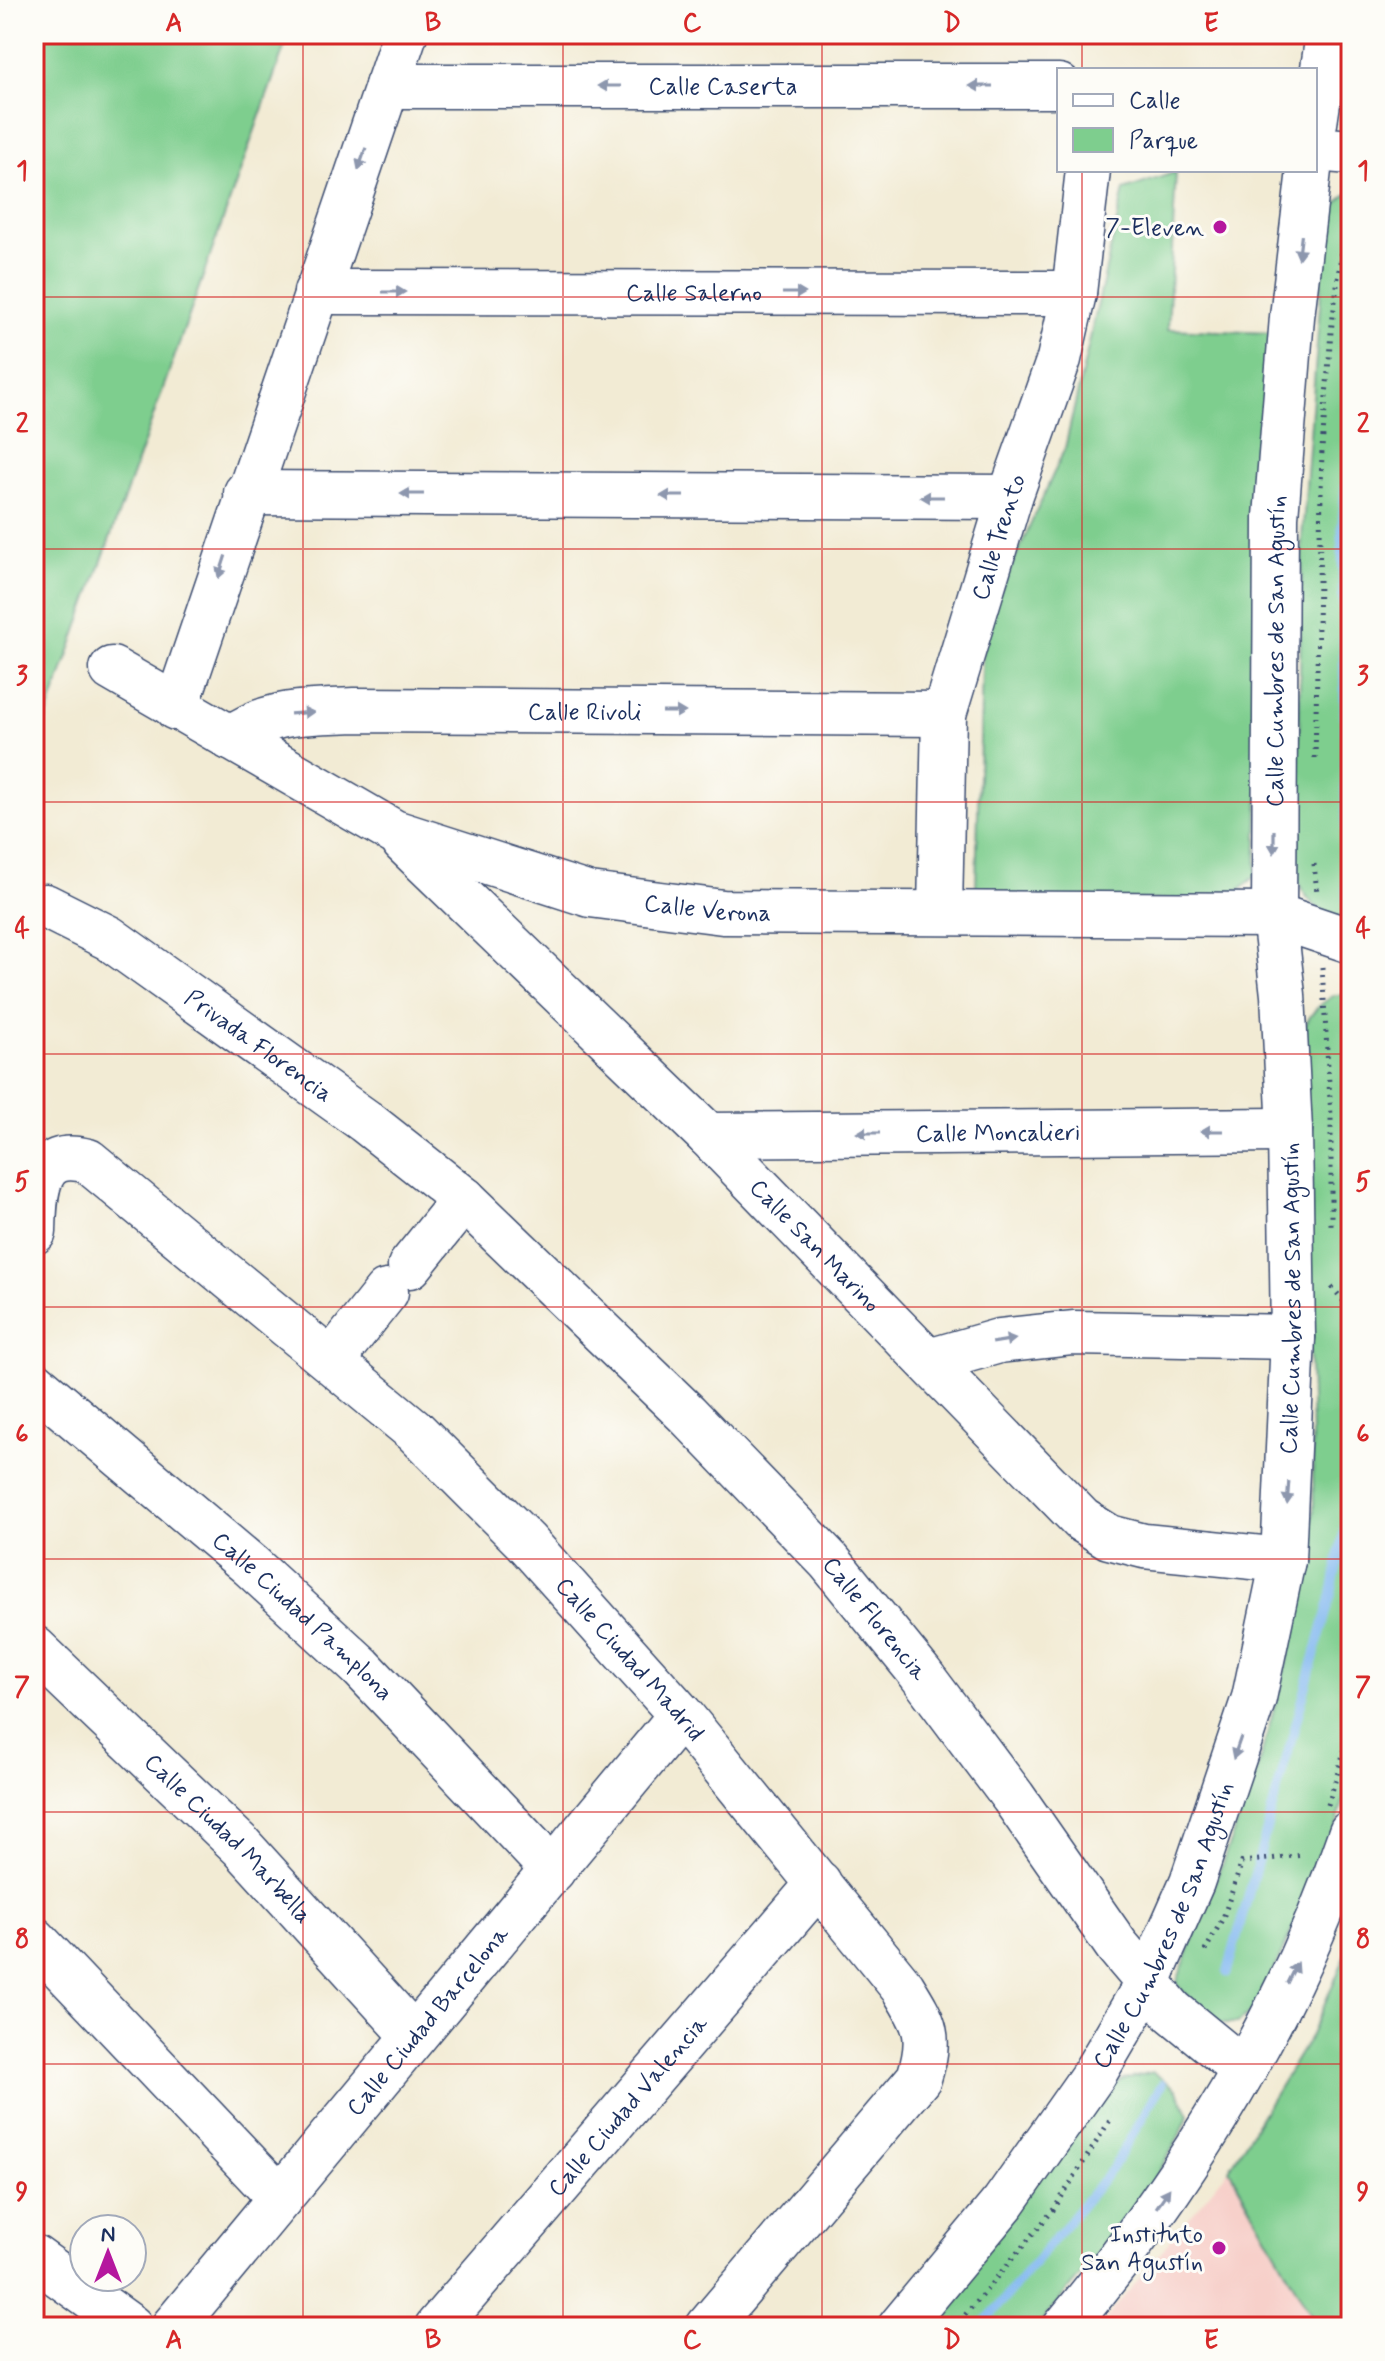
<svg xmlns="http://www.w3.org/2000/svg" width="1385" height="2361" viewBox="0 0 1385 2361" font-family="Mynerve,sans-serif">
<style>
.built{fill:#f7d0ca}
.green{fill:#7ece8e;stroke:#4c7e76;stroke-width:2}
.lines{fill:none;stroke-linecap:round;stroke-linejoin:round}
.stream{stroke:#81b8f0;stroke-width:9}
.minor-casing{stroke:#3b4b70;stroke-width:47}
.path{stroke:#3b4b70;stroke-width:5;stroke-dasharray:2 6;stroke-linecap:butt}
.minor{stroke:#fff;stroke-width:44}
.oneway{fill:#8d97ae}
.grid{fill:none;stroke:#d62828;stroke-width:2;stroke-opacity:0.55}
.poi-dot{fill:#b5179e;stroke:#fdfcf7;stroke-width:3}
.labels{text-anchor:middle;stroke-width:6;stroke-linejoin:round;paint-order:stroke}
.street-label{font-size:24px;fill:#1b2f5e;stroke:#fdfcf7}
.poi-label{font-size:24px;fill:#1b2f5e;stroke:#fdfcf7;text-anchor:end}
.neatline{fill:none;stroke:#d62828;stroke-width:3}
.grid-label{font-size:26px;text-anchor:middle;font-weight:bold;fill:#d62828}
</style>
<rect width="100%" height="100%" fill="#fdfcf7"/>
<filter id="ink" filterUnits="userSpaceOnUse"><feTurbulence type="fractalNoise" baseFrequency=".0125" numOctaves="2"/><feDisplacementMap in="SourceGraphic" scale="16" xChannelSelector="R" yChannelSelector="G"/><feConvolveMatrix kernelMatrix="1 2 1 2 8 2 1 2 1" color-interpolation-filters="sRGB"/></filter>
<filter id="wash" filterUnits="userSpaceOnUse"><feTurbulence type="fractalNoise" baseFrequency=".006" numOctaves="4" result="noise"/><feDisplacementMap in="SourceGraphic" scale="32" xChannelSelector="R" yChannelSelector="G"/><feGaussianBlur stdDeviation="1.8" result="paint"/><feColorMatrix in="noise" values="0 0 0 0 0 0 0 0 0 0 0 0 0 0 0 0 0 1.4 0 .05"/><feComposite in="paint" operator="in"/></filter>
<g filter="url(#wash)">
<rect width="100%" height="100%" fill="#f2ebd4"/>
<path class="built" d="M 1229,2169 L 1318,2327 L 1099,2327 Z"/>
<g class="green">
<path d="M 34,34 L 289,34 L 34,752 Z"/>
<path d="M 1176,172 L 1168,329 L 1272,333 L 1256,876 L 1228,899 L 992,902 L 976,887 L 983,630 L 1065,448 L 1124,190 Z"/>
<path d="M 1351,191 L 1351,917 C 1326,923 1306,900 1297,880 L 1302,539 L 1326,227 L 1332,207 Z"/>
<path d="M 1335,995 L 1351,995 L 1351,1773 L 1335,1831 L 1259,2005 L 1238,2023 L 1213,2023 L 1176,1984 L 1256,1774 L 1295,1632 L 1314,1511 L 1301,1036 C 1308,1016 1317,1005 1335,995 Z"/>
<path d="M 1351,1943 L 1351,2327 L 1318,2327 L 1229,2169 L 1311,2035 Z"/>
<path d="M 1153,2072 L 1177,2090 L 1189,2115 C 1155,2194 1091,2261 1037,2327 L 924,2327 L 1105,2092 L 1123,2079 Z"/>
</g>
<g class="lines">
<g class="stream">
<path d="M 1347,903 L 1342,526 L 1351,422"/>
<path d="M 1350,1015 L 1351,1031"/>
<path d="M 1227,1973 L 1331,1596 L 1351,1496"/>
<path d="M 981,2327 L 1112,2169 L 1162,2084"/>
</g>
</g>
</g>
<g filter="url(#ink)">
<g class="lines">
<defs>
<g id="minor">
<path id="s1" d="M 387,86 L 1059,86"/>
<path d="M 1315,123 L 1328,34"/>
<path d="M 1315,149 L 1351,152"/>
<path id="s2" d="M 316,292 L 1074,293"/>
<path d="M 246,493 L 1010,497"/>
<path id="s3" d="M 112,669 L 394,832 L 590,895 L 723,912 L 1274,915 L 1351,941"/>
<path d="M 176,708 L 405,34"/>
<path id="s4" d="M 230,738 C 272,709 305,713 354,710 L 944,714"/>
<path id="s5" d="M 404,842 L 708,1135 L 1082,1520 L 1109,1537 L 1144,1546 L 1283,1560"/>
<path id="s6" d="M 45,906 L 109,938 L 365,1121 L 464,1199 L 687,1414 L 829,1561 L 920,1673 L 1013,1797 L 1117,1946 L 1172,2011 L 1244,2070"/>
<path id="s7" d="M 940,911 L 944,714 L 1010,497 L 1059,359 L 1074,293 L 1088,170"/>
<path id="s8" d="M 708,1135 L 1290,1130"/>
<path id="s9" d="M 34,1232 C 35,1193 35,1147 88,1161 L 415,1431 L 525,1541 L 681,1715 L 903,1988 C 926,2025 932,2036 919,2078 L 708,2327"/>
<path d="M 410,1266 L 464,1199"/>
<path d="M 332,1360 L 386,1292"/>
<path d="M 929,1361 L 999,1341 L 1073,1333 L 1293,1337"/>
<path id="s10" d="M 34,1383 L 250,1565 L 361,1667 L 553,1870"/>
<path id="s11" d="M 34,1648 L 241,1846 L 414,2036"/>
<path d="M 34,1939 L 280,2198"/>
<path d="M 34,2257 L 131,2327"/>
<path id="s12" d="M 173,2327 L 681,1715"/>
<path id="s13" d="M 437,2327 L 819,1883"/>
<path id="s14" d="M 900,2327 L 1004,2202 L 1094,2074 L 1148,1982 L 1192,1882 L 1254,1698 L 1283,1560 L 1293,1337 L 1290,1130 L 1283,995 L 1274,915 L 1276,517 L 1292,317 L 1309,170"/>
<path d="M 1065,2327 C 1187,2181 1290,2013 1351,1832"/>
</g>
</defs>
<use href="#minor" class="minor-casing"/>
<g class="path">
<path d="M 1315,758 L 1322,449 L 1331,332 L 1350,185"/>
<path d="M 1314,864 L 1317,893"/>
<path d="M 1322,967 L 1331,1116 L 1331,1225"/>
<path d="M 1332,1287 L 1351,1310"/>
<path d="M 1328,1805 L 1351,1728"/>
<path d="M 1205,1951 L 1223,1918 L 1242,1862 L 1303,1855"/>
<path d="M 955,2327 L 1054,2209 L 1112,2117"/>
</g>
<use href="#minor" class="minor"/>
</g>
<defs><path id="oneway-solid" d="M-6-.8H1V-3.2L6.5 0L1 3.2V.8H-6Z" transform="scale(2)"/></defs>
<g class="oneway">
<use href="#oneway-solid" transform="translate(609 86) rotate(-180)"/>
<use href="#oneway-solid" transform="translate(981 86) rotate(-180)"/>
<use href="#oneway-solid" transform="translate(362 159) rotate(109)"/>
<use href="#oneway-solid" transform="translate(1300 247) rotate(97)"/>
<use href="#oneway-solid" transform="translate(394 292)"/>
<use href="#oneway-solid" transform="translate(794 293)"/>
<use href="#oneway-solid" transform="translate(412 494) rotate(-180)"/>
<use href="#oneway-solid" transform="translate(672 496) rotate(-180)"/>
<use href="#oneway-solid" transform="translate(932 497) rotate(-180)"/>
<use href="#oneway-solid" transform="translate(222 567) rotate(108)"/>
<use href="#oneway-solid" transform="translate(674 712)"/>
<use href="#oneway-solid" transform="translate(302 713) rotate(-4)"/>
<use href="#oneway-solid" transform="translate(1274 842) rotate(90)"/>
<use href="#oneway-solid" transform="translate(1212 1131) rotate(180)"/>
<use href="#oneway-solid" transform="translate(868 1133) rotate(180)"/>
<use href="#oneway-solid" transform="translate(1004 1341) rotate(-9)"/>
<use href="#oneway-solid" transform="translate(1288 1493) rotate(94)"/>
<use href="#oneway-solid" transform="translate(1237 1748) rotate(109)"/>
<use href="#oneway-solid" transform="translate(1292 1973) rotate(-64)"/>
<use href="#oneway-solid" transform="translate(1163 2198) rotate(-55)"/>
</g>
</g>
<path class="grid" d="M 303,34 L 303,2327M 563,34 L 563,2327M 822,34 L 822,2327M 1082,34 L 1082,70M 1082,170 L 1082,2327M 34,297 L 1351,297M 34,549 L 1351,549M 34,802 L 1351,802M 34,1054 L 1351,1054M 34,1307 L 1351,1307M 34,1559 L 1351,1559M 34,1812 L 1351,1812M 34,2064 L 1351,2064"/>
<g class="poi-dot">
<circle cx="1220" cy="227" r="8"/>
<circle cx="1219" cy="2248" r="8"/>
</g>
<g class="labels">
<g class="street-label">
<text dy="8" stroke="none"><textPath href="#s1" startOffset="336">Calle Caserta</textPath></text>
<text dy="8" stroke="none"><textPath href="#s2" startOffset="378">Calle Salerno</textPath></text>
<text dy="8" stroke="none"><textPath href="#s7" startOffset="382">Calle Trento</textPath></text>
<text dy="8" stroke="none"><textPath href="#s14" startOffset="1780">Calle Cumbres de San Agustín</textPath></text>
<text dy="8" stroke="none"><textPath href="#s4" startOffset="360">Calle Rivoli</textPath></text>
<text dy="8" stroke="none"><textPath href="#s3" startOffset="650">Calle Verona</textPath></text>
<text dy="8" stroke="none"><textPath href="#s6" startOffset="256">Privada Florencia</textPath></text>
<text dy="8" stroke="none"><textPath href="#s8" startOffset="290">Calle Moncalieri</textPath></text>
<text dy="8" stroke="none"><textPath href="#s5" startOffset="576">Calle San Marino</textPath></text>
<text dy="8" stroke="none"><textPath href="#s14" startOffset="1132">Calle Cumbres de San Agustín</textPath></text>
<text dy="8" stroke="none"><textPath href="#s10" startOffset="356">Calle Ciudad Pamplona</textPath></text>
<text dy="8" stroke="none"><textPath href="#s6" startOffset="1100">Calle Florencia</textPath></text>
<text dy="8" stroke="none"><textPath href="#s9" startOffset="848">Calle Ciudad Madrid</textPath></text>
<text dy="8" stroke="none"><textPath href="#s11" startOffset="272">Calle Ciudad Marbella</textPath></text>
<text dy="8" stroke="none"><textPath href="#s14" startOffset="484">Calle Cumbres de San Agustín</textPath></text>
<text dy="8" stroke="none"><textPath href="#s12" startOffset="398">Calle Ciudad Barcelona</textPath></text>
<text dy="8" stroke="none"><textPath href="#s13" startOffset="292">Calle Ciudad Valencia</textPath></text>
</g>
<g class="poi-label">
<text x="1204" y="235">7-Eleven</text>
<text x="1203" y="2242">Instituto<tspan x="1203" dy="28">San Agustín</tspan></text>
</g>
</g>
<rect width="1385" height="2361" fill="none" stroke="#fdfcf7" stroke-width="88"/>
<rect x="1057" y="68" width="260" height="104" fill="#fdfcf7" stroke="#a3aaba" stroke-width="2"/>
<rect x="1073" y="94" width="40" height="12" fill="#ffffff" stroke="#a3aaba" stroke-width="2"/>
<text x="1129" y="108" font-size="24" fill="#1b2f5e">Calle</text>
<rect x="1073" y="128" width="40" height="24" fill="#7ece8e" stroke="#a3aaba" stroke-width="2"/>
<text x="1129" y="148" font-size="24" fill="#1b2f5e">Parque</text>
<g transform="translate(108 2253)"><circle r="38" fill="#fdfcf7" stroke="#a3aaba" stroke-width="2"/>
<path d="M0-6L14 30L0 20L-14 30Z" fill="#b5179e"/>
<text y="-12" font-size="22" font-weight="bold" text-anchor="middle" fill="#1b2f5e">N</text>
</g>
<rect x="44" y="44" width="1297" height="2273" class="neatline"/>
<g class="grid-label">
<text x="174" y="31">A</text>
<text x="433" y="31">B</text>
<text x="692" y="31">C</text>
<text x="952" y="31">D</text>
<text x="1211" y="31">E</text>
<text x="22" y="179">1</text>
<text x="1363" y="179">1</text>
<text x="22" y="432">2</text>
<text x="1363" y="432">2</text>
<text x="22" y="684">3</text>
<text x="1363" y="684">3</text>
<text x="22" y="937">4</text>
<text x="1363" y="937">4</text>
<text x="22" y="1190">5</text>
<text x="1363" y="1190">5</text>
<text x="22" y="1442">6</text>
<text x="1363" y="1442">6</text>
<text x="22" y="1695">7</text>
<text x="1363" y="1695">7</text>
<text x="22" y="1947">8</text>
<text x="1363" y="1947">8</text>
<text x="22" y="2200">9</text>
<text x="1363" y="2200">9</text>
<text x="174" y="2348">A</text>
<text x="433" y="2348">B</text>
<text x="692" y="2348">C</text>
<text x="952" y="2348">D</text>
<text x="1211" y="2348">E</text>
</g>
</svg>
